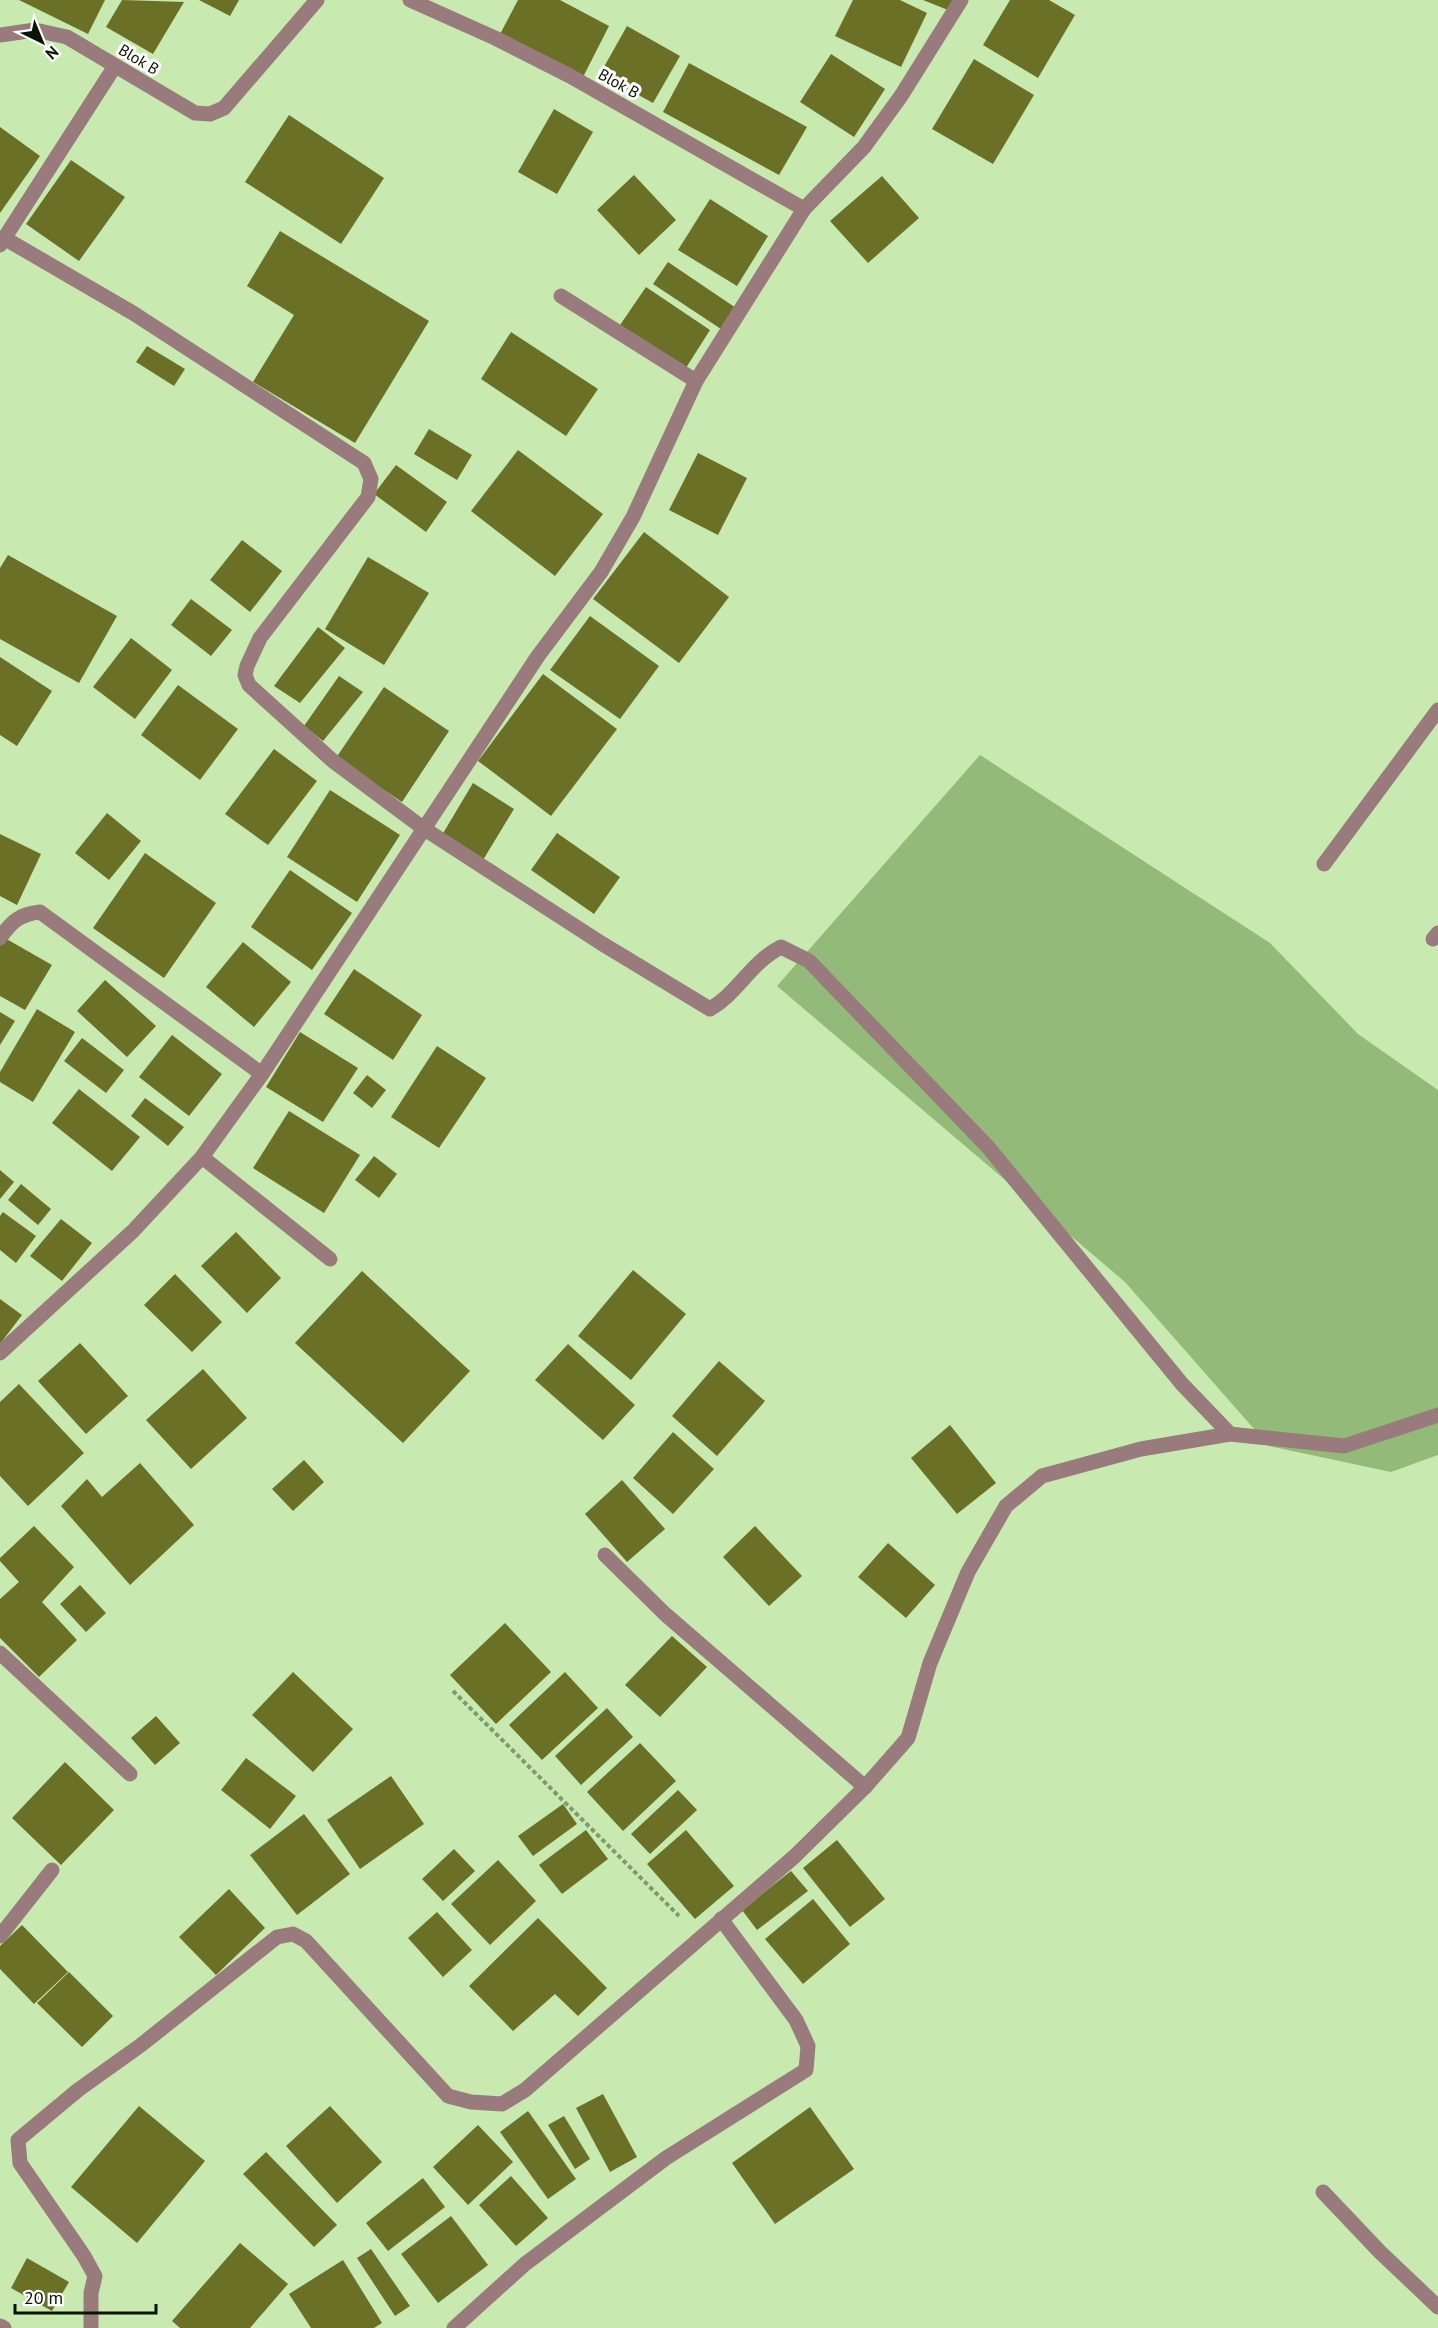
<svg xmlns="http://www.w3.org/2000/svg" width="1438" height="2328" viewBox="0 0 1438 2328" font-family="'PT Sans',sans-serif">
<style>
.green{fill:#94ba79}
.building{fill:#6b7027}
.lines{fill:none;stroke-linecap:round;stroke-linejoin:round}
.path{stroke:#809a6f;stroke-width:4;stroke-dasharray:4.5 3;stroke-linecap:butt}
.street{stroke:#997a7d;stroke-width:15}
.labels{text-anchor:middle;stroke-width:6;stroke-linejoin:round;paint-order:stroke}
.street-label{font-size:16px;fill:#091402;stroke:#fff}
</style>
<rect width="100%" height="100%" fill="#c8eab1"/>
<path class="green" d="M 980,755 L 1270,943 L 1358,1034 L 1438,1090 L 1438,1455 L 1391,1472 L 1269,1446 L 1125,1282 L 777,986 Z"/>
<g class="building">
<path d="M 19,0 L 105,0 L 88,34 Z"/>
<path d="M 122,0 L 184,2 L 153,54 L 106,27 Z"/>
<path d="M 199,0 L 239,0 L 230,16 Z"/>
<path d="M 518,0 L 560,0 L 609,26 L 582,79 L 499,36 Z"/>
<path d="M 853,0 L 900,0 L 927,13 L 901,67 L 835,36 Z"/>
<path d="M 923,0 L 957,0 L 953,12 Z"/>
<path d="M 1010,0 L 1049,0 L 1075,15 L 1038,78 L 983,45 Z"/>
<path d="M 627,26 L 680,56 L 653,103 L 600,74 Z"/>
<path d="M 831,54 L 885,89 L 854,137 L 800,102 Z"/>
<path d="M 974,59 L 1034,95 L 993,164 L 932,129 Z"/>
<path d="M 689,63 L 807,127 L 779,175 L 663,112 Z"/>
<path d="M 554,109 L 593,132 L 557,194 L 518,172 Z"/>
<path d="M 289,115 L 384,178 L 341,244 L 245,182 Z"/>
<path d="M 0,127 L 40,156 L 0,213 Z"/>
<path d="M 71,160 L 125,197 L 79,261 L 26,224 Z"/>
<path d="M 634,175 L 676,220 L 639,255 L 597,210 Z"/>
<path d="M 882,176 L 919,218 L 868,263 L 830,221 Z"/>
<path d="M 710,199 L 768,236 L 737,286 L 678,250 Z"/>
<path d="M 280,231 L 429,321 L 355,443 L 253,382 L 294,315 L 247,286 Z"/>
<path d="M 668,262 L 739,310 L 724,331 L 653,284 Z"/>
<path d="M 646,287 L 710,330 L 684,371 L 618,328 Z"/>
<path d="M 511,332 L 598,389 L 566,436 L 481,379 Z"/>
<path d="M 147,346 L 185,369 L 174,386 L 136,362 Z"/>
<path d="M 429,429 L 472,455 L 457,480 L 414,454 Z"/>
<path d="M 518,450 L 603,514 L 555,576 L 471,511 Z"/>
<path d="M 698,453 L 747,478 L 718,535 L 669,510 Z"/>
<path d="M 396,465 L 447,502 L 426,532 L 374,494 Z"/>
<path d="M 644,532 L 729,597 L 679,663 L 593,599 Z"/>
<path d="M 242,540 L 282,571 L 250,612 L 210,580 Z"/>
<path d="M 8,555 L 117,616 L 79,683 L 0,639 L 0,568 Z"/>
<path d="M 368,557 L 429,593 L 384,665 L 325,629 Z"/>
<path d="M 191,599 L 232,630 L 211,656 L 171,625 Z"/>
<path d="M 590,616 L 659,666 L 620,719 L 550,670 Z"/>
<path d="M 318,627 L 345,648 L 300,703 L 274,686 Z"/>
<path d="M 131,638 L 172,670 L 135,719 L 93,687 Z"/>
<path d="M 0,657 L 52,691 L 17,746 L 0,735 Z"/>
<path d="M 543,674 L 617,729 L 551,816 L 478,761 Z"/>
<path d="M 339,676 L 363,692 L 323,741 L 304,726 Z"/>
<path d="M 178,685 L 238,729 L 200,780 L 141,735 Z"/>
<path d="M 384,687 L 449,731 L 402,802 L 336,758 Z"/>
<path d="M 274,749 L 317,781 L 268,845 L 225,814 Z"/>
<path d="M 473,783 L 514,809 L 483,860 L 442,835 Z"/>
<path d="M 330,790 L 400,835 L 357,902 L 287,857 Z"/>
<path d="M 107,813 L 141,841 L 109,880 L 75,853 Z"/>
<path d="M 557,833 L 620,877 L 594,914 L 531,870 Z"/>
<path d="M 0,834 L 41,854 L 17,905 L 0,896 Z"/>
<path d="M 145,853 L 216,903 L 164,978 L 93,928 Z"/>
<path d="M 290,870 L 352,913 L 312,970 L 251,927 Z"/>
<path d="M 3,937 L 52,965 L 25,1010 L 0,996 L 0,942 Z"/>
<path d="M 243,942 L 291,982 L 254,1027 L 206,987 Z"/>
<path d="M 354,969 L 422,1015 L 393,1060 L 324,1014 Z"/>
<path d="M 105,980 L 156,1026 L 127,1057 L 77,1011 Z"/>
<path d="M 37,1009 L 75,1032 L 33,1102 L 0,1082 L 0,1072 Z"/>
<path d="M 0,1012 L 15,1021 L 0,1045 Z"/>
<path d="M 300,1032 L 358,1068 L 323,1122 L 266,1087 Z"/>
<path d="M 172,1035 L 222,1074 L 189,1116 L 139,1077 Z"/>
<path d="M 82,1038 L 124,1070 L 106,1093 L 64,1061 Z"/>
<path d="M 437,1046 L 486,1078 L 439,1148 L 391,1117 Z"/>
<path d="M 367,1075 L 386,1090 L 372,1108 L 353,1093 Z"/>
<path d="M 79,1089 L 140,1137 L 112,1171 L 52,1123 Z"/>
<path d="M 145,1098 L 184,1127 L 168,1146 L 131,1116 Z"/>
<path d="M 289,1111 L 360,1155 L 324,1213 L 253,1168 Z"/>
<path d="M 374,1156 L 397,1174 L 379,1198 L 355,1180 Z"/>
<path d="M 0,1170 L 14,1182 L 0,1199 Z"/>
<path d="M 21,1184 L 51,1209 L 38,1225 L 8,1200 Z"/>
<path d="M 3,1212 L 36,1236 L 16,1263 L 0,1250 L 0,1216 Z"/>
<path d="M 61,1219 L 92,1243 L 62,1281 L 30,1256 Z"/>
<path d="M 236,1232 L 281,1278 L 247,1313 L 201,1266 Z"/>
<path d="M 633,1270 L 686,1314 L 631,1380 L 578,1336 Z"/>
<path d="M 362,1271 L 470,1371 L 403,1443 L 295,1343 Z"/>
<path d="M 175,1274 L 222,1322 L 192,1352 L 144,1305 Z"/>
<path d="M 0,1299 L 22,1315 L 0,1344 Z"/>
<path d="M 80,1343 L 128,1396 L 86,1434 L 38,1381 Z"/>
<path d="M 568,1344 L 635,1405 L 603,1440 L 535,1380 Z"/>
<path d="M 719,1361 L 765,1401 L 717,1456 L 672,1416 Z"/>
<path d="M 203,1369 L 247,1418 L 191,1469 L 146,1420 Z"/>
<path d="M 19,1384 L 84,1453 L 28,1506 L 0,1476 L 0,1402 Z"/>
<path d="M 950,1425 L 996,1483 L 957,1514 L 911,1458 Z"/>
<path d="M 673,1432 L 714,1469 L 673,1514 L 633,1478 Z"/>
<path d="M 304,1460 L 324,1482 L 293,1511 L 272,1489 Z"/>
<path d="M 140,1463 L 194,1525 L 130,1585 L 61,1506 L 87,1479 L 102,1497 Z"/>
<path d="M 622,1480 L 665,1529 L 627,1562 L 585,1514 Z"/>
<path d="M 34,1526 L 74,1567 L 42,1602 L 77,1640 L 39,1677 L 0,1638 L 0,1599 L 19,1582 L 0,1561 L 0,1558 Z"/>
<path d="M 755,1526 L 802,1576 L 769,1606 L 723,1557 Z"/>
<path d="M 888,1543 L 935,1585 L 906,1618 L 858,1577 Z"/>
<path d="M 80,1585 L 106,1613 L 86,1632 L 60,1604 Z"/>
<path d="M 505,1623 L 551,1672 L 496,1724 L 450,1675 Z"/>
<path d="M 672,1636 L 707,1667 L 660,1717 L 625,1685 Z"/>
<path d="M 293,1672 L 353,1729 L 313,1772 L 252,1715 Z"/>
<path d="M 565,1672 L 598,1708 L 542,1760 L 509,1725 Z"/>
<path d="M 607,1708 L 633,1737 L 581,1785 L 555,1756 Z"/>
<path d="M 156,1716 L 180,1743 L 155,1765 L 131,1738 Z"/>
<path d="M 640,1743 L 676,1781 L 623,1831 L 587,1792 Z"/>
<path d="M 246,1758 L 296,1796 L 270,1829 L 221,1790 Z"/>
<path d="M 65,1762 L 114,1810 L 61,1865 L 12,1818 Z"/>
<path d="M 391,1776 L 424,1824 L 360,1869 L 327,1820 Z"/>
<path d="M 678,1790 L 697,1810 L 650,1854 L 631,1834 Z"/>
<path d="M 563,1804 L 577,1824 L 533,1856 L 518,1836 Z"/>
<path d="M 304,1814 L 350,1874 L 297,1915 L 250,1855 Z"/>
<path d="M 586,1830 L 608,1859 L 562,1894 L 539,1865 Z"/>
<path d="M 686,1830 L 734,1886 L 695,1919 L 647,1864 Z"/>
<path d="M 837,1840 L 885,1899 L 850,1927 L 803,1868 Z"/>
<path d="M 454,1849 L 475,1871 L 443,1901 L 422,1879 Z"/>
<path d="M 498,1860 L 536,1901 L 490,1945 L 451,1904 Z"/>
<path d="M 791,1871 L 808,1891 L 757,1930 L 742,1910 Z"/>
<path d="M 229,1889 L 265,1928 L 216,1975 L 179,1937 Z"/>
<path d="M 813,1899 L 850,1944 L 803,1984 L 765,1939 Z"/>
<path d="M 437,1912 L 472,1950 L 443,1977 L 408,1938 Z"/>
<path d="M 538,1918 L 607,1988 L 578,2016 L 555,1994 L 513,2031 L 469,1986 Z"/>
<path d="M 22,1925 L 68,1972 L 34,2004 L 0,1969 L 0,1946 Z"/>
<path d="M 69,1972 L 113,2016 L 82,2047 L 37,2003 Z"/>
<path d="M 603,2094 L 637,2157 L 610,2172 L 576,2108 Z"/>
<path d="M 139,2106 L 205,2161 L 137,2243 L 71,2187 Z"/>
<path d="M 330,2106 L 382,2162 L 337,2203 L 286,2146 Z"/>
<path d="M 810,2107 L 854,2169 L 775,2224 L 732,2163 Z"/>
<path d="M 528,2111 L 576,2179 L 548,2199 L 500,2132 Z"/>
<path d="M 564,2116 L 590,2159 L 575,2169 L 548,2125 Z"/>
<path d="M 478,2125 L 513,2162 L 468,2205 L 433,2167 Z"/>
<path d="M 266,2152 L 337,2225 L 314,2247 L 243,2174 Z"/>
<path d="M 511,2176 L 548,2218 L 516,2246 L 479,2205 Z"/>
<path d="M 423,2178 L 445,2207 L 388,2251 L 366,2223 Z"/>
<path d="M 451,2216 L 488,2265 L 438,2303 L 401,2254 Z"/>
<path d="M 240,2243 L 288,2284 L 250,2328 L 180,2328 L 172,2321 Z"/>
<path d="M 371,2249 L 410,2306 L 395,2316 L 357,2258 Z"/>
<path d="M 27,2258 L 69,2282 L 52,2311 L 11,2288 Z"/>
<path d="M 343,2260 L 382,2323 L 374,2328 L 311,2328 L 289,2294 Z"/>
</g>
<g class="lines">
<path class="path" d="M 453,1691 L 679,1916"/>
<g class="street">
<path d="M 410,0 L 495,38 L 570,76 L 804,209"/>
<path d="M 0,35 L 35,30 L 67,37 L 195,113 L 210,114 L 224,108 L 317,0"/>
<path d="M 4,238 L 133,313 L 364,463 L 371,479 L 368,497 L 260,638 L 247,666 L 245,675 L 249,685 L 333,761 L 423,828 L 601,943 L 710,1009 C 738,993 751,962 781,947 L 809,961 L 988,1147 L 1182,1384 L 1230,1434"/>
<path d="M 0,245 L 115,66"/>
<path d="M 561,296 L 696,381"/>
<path d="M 1324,864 L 1438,710"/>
<path d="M 0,938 C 12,921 20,914 40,912 L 262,1074"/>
<path d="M 1433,939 L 1438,933"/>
<path d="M 202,1157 L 330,1259"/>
<path d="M 0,1353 L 133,1231 L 202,1157 L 262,1074 L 538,656 L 601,572 L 633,517 L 696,381 L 804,209 L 864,147 L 901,96 L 961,0"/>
<path d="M 605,1555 L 665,1614 L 865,1787"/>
<path d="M 0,1653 L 130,1774"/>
<path d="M 0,1936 L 52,1870"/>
<path d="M 1323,2192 L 1380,2252 L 1438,2307"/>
<path d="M 0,2326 L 4,2328"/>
<path d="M 91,2328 L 91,2293 L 95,2276 L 84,2256 L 20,2163 L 18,2140 L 78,2090 L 141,2045 L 277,1937 L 293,1934 L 306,1941 L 448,2096 L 471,2102 L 502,2104 L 525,2090 L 795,1856 L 865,1787 L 908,1738 L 930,1663 L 968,1572 L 1006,1506 L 1042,1476 L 1141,1449 L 1230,1434 L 1344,1446 L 1438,1415"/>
<path d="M 454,2328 L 525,2264 L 666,2158 L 806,2070 L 808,2046 L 796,2020 L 721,1919"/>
</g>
</g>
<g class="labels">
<g class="street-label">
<text transform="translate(139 59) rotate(31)" y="6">Blok B</text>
<text transform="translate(619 83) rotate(29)" y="6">Blok B</text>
</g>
</g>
<g transform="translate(42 42) rotate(137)" stroke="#ffffff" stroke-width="4.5" paint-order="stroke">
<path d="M0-4.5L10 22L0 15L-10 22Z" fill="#091402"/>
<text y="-9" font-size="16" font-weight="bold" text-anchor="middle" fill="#091402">N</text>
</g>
<path d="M15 2304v9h141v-9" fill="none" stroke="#091402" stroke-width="3"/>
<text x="24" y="2304" font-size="18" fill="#091402" stroke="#ffffff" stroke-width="4.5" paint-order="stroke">20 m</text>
</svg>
